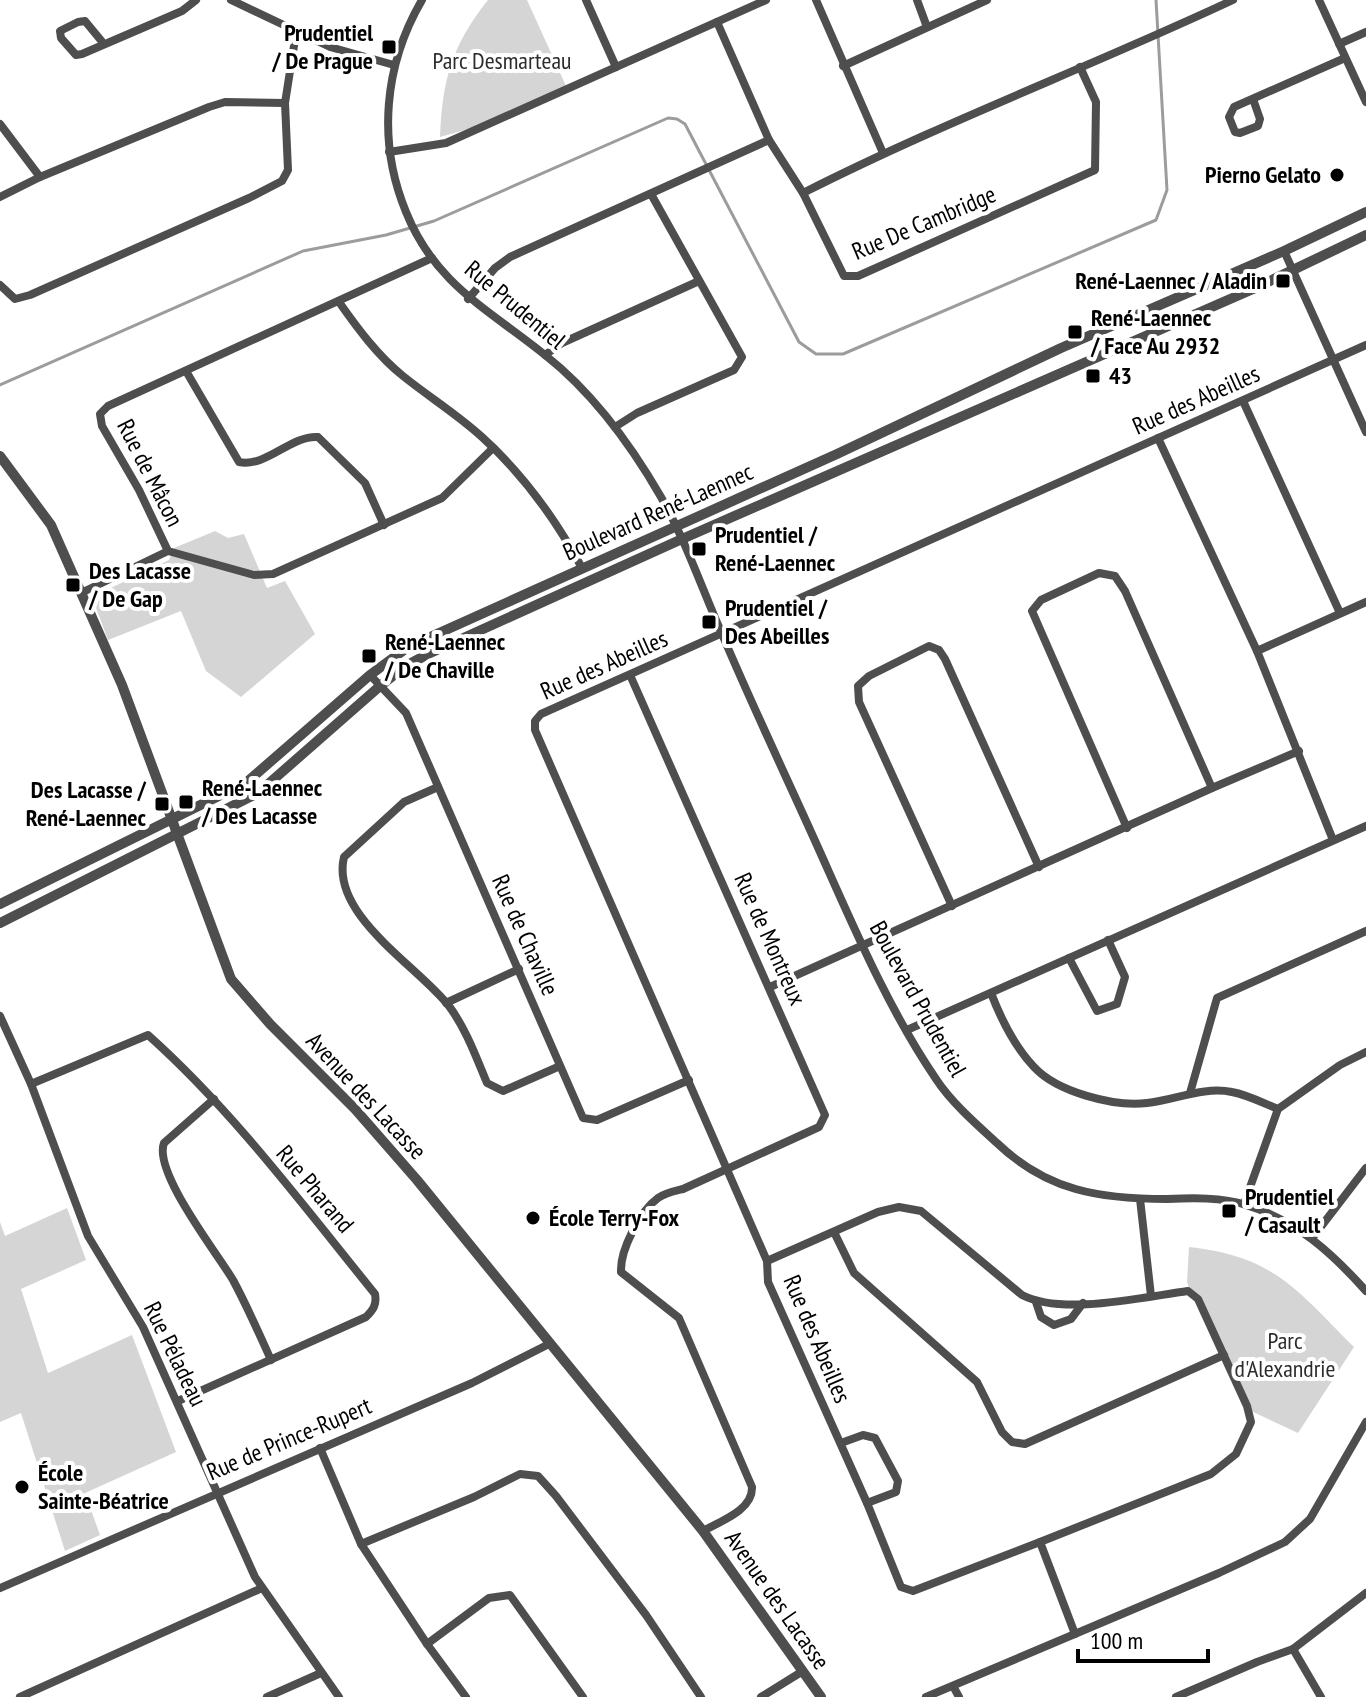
<svg xmlns="http://www.w3.org/2000/svg" width="1366" height="1697" viewBox="0 0 1366 1697" font-family="'PT Sans Narrow',sans-serif">
<style>
.green{fill:#d5d5d5}
.lines{fill:none;stroke-linecap:round;stroke-linejoin:round}
.stream{stroke:#9c9c9c;stroke-width:3}
.minor{stroke:#4e4e4e;stroke-width:8}
.tertiary{stroke:#4e4e4e;stroke-width:10}
.poi-dot{fill:#000;stroke:#fff;stroke-width:3}
.labels{text-anchor:middle;stroke-width:8;stroke-linejoin:round;paint-order:stroke}
.poi-label{font-size:24px;font-weight:bold;fill:#000;stroke:#fff;text-anchor:start}
.park-label{font-size:24px;fill:#2c2c2c;stroke:#fff}
.street-label{font-size:24px;fill:#000;stroke:#fff}
</style>
<rect width="100%" height="100%" fill="#fff"/>
<g class="green">
<path d="M 488,0 L 527,0 L 566,86 L 472,128 L 440,137 C 442,80 452,45 488,0 Z"/>
<path d="M 215,531 L 228,538 L 244,534 L 267,588 L 285,581 L 315,634 L 241,697 L 206,671 L 181,611 L 108,640 L 92,597 L 169,560 L 174,548 Z"/>
<path d="M 67,1208 L 86,1260 L 21,1289 L 48,1373 L 132,1335 L 176,1452 L 85,1493 L 100,1535 L 65,1551 L 21,1413 L 0,1422 L 0,1222 L 5,1236 Z"/>
<path d="M 1189,1247 C 1274,1256 1297,1290 1354,1347 L 1298,1433 L 1251,1411 L 1189,1288 L 1187,1282 Z"/>
</g>
<g class="lines">
<path class="stream" d="M 0,385 L 303,251 L 386,235 L 434,221 L 668,118 L 677,119 L 685,124 L 799,342 L 816,354 L 843,354 L 1156,220 L 1167,190 L 1156,0"/>
<g class="minor">
<path d="M 231,0 L 330,47 L 394,65"/>
<path d="M 422,0 C 384,65 377,142 406,212 C 435,284 488,309 545,355 C 592,392 631,445 661,497 C 686,541 702,589 722,634 C 752,705 785,774 816,843 C 852,923 887,1007 936,1079 C 951,1102 976,1124 997,1143 C 1047,1191 1100,1199 1167,1199 C 1192,1198 1222,1197 1246,1205 C 1296,1220 1332,1253 1366,1291"/>
<path d="M 586,0 L 616,67"/>
<path d="M 816,0 L 883,153"/>
<path d="M 917,0 L 927,27"/>
<path d="M 1319,0 L 1366,102"/>
<path d="M 717,22 L 769,140 L 803,193 L 844,276 L 858,276 L 1095,170 L 1096,102 L 1080,67"/>
<path d="M 104,44 L 85,21 L 78,22 L 60,31 L 61,38 L 76,55 L 82,54 L 182,11 L 196,0"/>
<path d="M 1339,44 L 1366,32"/>
<path d="M 843,66 L 987,0"/>
<path d="M 1253,99 L 1260,119 L 1258,126 L 1240,133 L 1235,132 L 1229,117 L 1234,107 L 1345,58"/>
<path d="M 0,124 L 40,177"/>
<path d="M 389,152 L 446,143 L 766,0"/>
<path d="M 803,193 C 943,122 1090,67 1233,0"/>
<path d="M 0,197 L 40,177 L 209,107 L 225,102 L 285,103"/>
<path d="M 1284,251 L 1366,432"/>
<path d="M 432,258 L 108,406 L 100,414 L 102,426 L 139,490 L 168,551 L 254,575 L 273,574 L 442,498 L 493,448"/>
<path d="M 0,285 L 15,299 L 30,295 L 249,198 L 282,181 L 288,170 L 285,103 L 296,33"/>
<path d="M 468,299 L 495,268 L 510,257 L 769,140"/>
<path d="M 339,302 C 358,329 378,356 403,376 C 429,397 457,414 482,437 C 524,475 555,518 582,568"/>
<path d="M 545,355 L 562,343 L 699,281"/>
<path d="M 186,371 L 239,462 C 266,468 291,435 318,437 L 365,483 L 384,525"/>
<path d="M 1243,401 L 1340,613"/>
<path d="M 615,427 L 637,413 L 734,370 L 742,357 L 651,194"/>
<path d="M 1158,438 L 1257,651 L 1333,840"/>
<path d="M 81,593 L 168,551"/>
<path d="M 1257,651 L 1366,602"/>
<path d="M 370,675 L 406,713 L 583,1118 L 597,1120 L 689,1080"/>
<path d="M 630,675 L 825,1115 L 819,1127 L 683,1189 C 675,1191 665,1193 658,1198 C 640,1211 620,1250 621,1272 L 679,1318 L 752,1487 C 753,1510 721,1521 703,1531"/>
<path d="M 438,787 L 404,802 L 344,857 C 330,915 418,966 449,1006 C 466,1029 476,1057 487,1083 L 503,1091 L 560,1066"/>
<path d="M 1127,828 L 1032,611 L 1041,600 L 1099,573 L 1115,576 L 1125,591 L 1212,788"/>
<path d="M 952,906 L 859,702 L 858,686 L 869,676 L 929,646 L 939,650 L 945,659 L 1039,867"/>
<path d="M 1069,958 L 1097,1011 L 1117,1004 L 1125,977 L 1108,940"/>
<path d="M 770,987 L 1212,788 L 1299,751"/>
<path d="M 991,993 C 1001,1019 1014,1046 1034,1067 C 1057,1092 1114,1107 1147,1103 C 1175,1100 1204,1086 1232,1092 C 1248,1095 1263,1103 1278,1109"/>
<path d="M 446,1003 L 519,969"/>
<path d="M 0,1016 L 31,1084 L 88,1236 L 143,1327 L 255,1577 L 339,1697"/>
<path d="M 907,1030 L 1366,826"/>
<path d="M 31,1084 L 148,1035 C 233,1111 303,1205 375,1294 C 377,1305 373,1310 366,1317 L 178,1401"/>
<path d="M 1190,1093 L 1217,998 L 1366,931"/>
<path d="M 214,1099 L 164,1143 C 153,1172 217,1253 233,1280 C 247,1306 259,1333 271,1360"/>
<path d="M 1140,1199 L 1151,1296"/>
<path d="M 1244,1204 L 1278,1109 L 1340,1065 L 1366,1052"/>
<path d="M 834,1232 L 854,1273 L 977,1382 L 1002,1432 L 1012,1442 L 1025,1444 L 1224,1355"/>
<path d="M 1313,1237 L 1366,1168"/>
<path d="M 767,1261 L 878,1212 L 899,1207 L 921,1211 L 1022,1295 C 1063,1316 1143,1297 1188,1291 L 1198,1299 L 1247,1406 L 1251,1422 L 1236,1454 L 1211,1474 L 1040,1542"/>
<path d="M 1036,1302 L 1041,1317 L 1054,1325 L 1071,1319 L 1083,1303"/>
<path d="M 841,1443 L 863,1435 L 875,1438 L 898,1481 L 896,1492 L 867,1503"/>
<path d="M 320,1448 L 361,1544 L 427,1644 L 466,1697"/>
<path d="M 361,1544 L 474,1497 L 520,1474 L 538,1476 L 556,1496 L 646,1615 L 701,1697"/>
<path d="M 0,1588 L 472,1383 L 549,1344"/>
<path d="M 1075,1634 L 1040,1542 L 913,1591 L 901,1587 L 867,1503 L 768,1282 L 767,1261 L 535,730 L 535,721 L 541,714 L 1366,345"/>
<path d="M 427,1644 L 489,1598 L 510,1595 L 583,1697"/>
<path d="M 1293,1649 L 1321,1697"/>
<path d="M 953,1686 L 959,1697"/>
<path d="M 20,1697 L 262,1588"/>
<path d="M 267,1697 L 321,1673"/>
<path d="M 761,1697 L 803,1671"/>
<path d="M 926,1697 L 1219,1573 L 1285,1542 L 1310,1519 L 1366,1422"/>
<path d="M 1176,1697 L 1257,1662 L 1293,1649 L 1366,1593"/>
</g>
<g class="tertiary">
<path d="M 0,456 L 51,525 L 122,685 L 231,979 L 270,1024 L 355,1109 L 417,1180 L 703,1531 L 821,1697"/>
<path d="M 0,904 L 247,782 L 370,675 L 408,647 L 837,454 L 1061,348 L 1284,251 L 1366,212"/>
<path d="M 0,923 L 258,793 L 380,686 L 404,667 L 428,654 L 682,539 L 1253,289 L 1366,235"/>
</g>
</g>
<g class="poi-dot">
<rect x="381" y="39" width="16" height="16" rx="4"/>
<circle cx="1337" cy="175" r="8"/>
<rect x="1275" y="273" width="16" height="16" rx="4"/>
<rect x="1067" y="324" width="16" height="16" rx="4"/>
<rect x="1085" y="368" width="16" height="16" rx="4"/>
<rect x="691" y="541" width="16" height="16" rx="4"/>
<rect x="65" y="577" width="16" height="16" rx="4"/>
<rect x="701" y="614" width="16" height="16" rx="4"/>
<rect x="361" y="648" width="16" height="16" rx="4"/>
<rect x="178" y="794" width="16" height="16" rx="4"/>
<rect x="154" y="796" width="16" height="16" rx="4"/>
<rect x="1221" y="1203" width="16" height="16" rx="4"/>
<circle cx="533" cy="1218" r="8"/>
<circle cx="22" cy="1487" r="8"/>
</g>
<g class="labels">
<g class="poi-label">
<text x="373" y="41" text-anchor="end">Prudentiel<tspan x="373" dy="28">/ De Prague</tspan></text>
<text x="1321" y="183" text-anchor="end">Pierno Gelato</text>
<text x="1267" y="289" text-anchor="end">René-Laennec / Aladin</text>
<text x="1091" y="326">René-Laennec<tspan x="1091" dy="28">/ Face Au 2932</tspan></text>
<text x="1109" y="384">43</text>
<text x="715" y="543">Prudentiel /<tspan x="715" dy="28">René-Laennec</tspan></text>
<text x="89" y="579">Des Lacasse<tspan x="89" dy="28">/ De Gap</tspan></text>
<text x="725" y="616">Prudentiel /<tspan x="725" dy="28">Des Abeilles</tspan></text>
<text x="385" y="650">René-Laennec<tspan x="385" dy="28">/ De Chaville</tspan></text>
<text x="202" y="796">René-Laennec<tspan x="202" dy="28">/ Des Lacasse</tspan></text>
<text x="146" y="798" text-anchor="end">Des Lacasse /<tspan x="146" dy="28">René-Laennec</tspan></text>
<text x="1245" y="1205">Prudentiel<tspan x="1245" dy="28">/ Casault</tspan></text>
<text x="549" y="1226">École Terry-Fox</text>
<text x="38" y="1481">École<tspan x="38" dy="28">Sainte-Béatrice</tspan></text>
</g>
<g class="park-label">
<text x="502" y="69">Parc Desmarteau</text>
<text x="1285" y="1349">Parc<tspan x="1285" dy="28">d'Alexandrie</tspan></text>
</g>
<g class="street-label">
<text transform="translate(924 223) rotate(-23)" y="8">Rue De Cambridge</text>
<text transform="translate(515 305) rotate(40)" y="8">Rue Prudentiel</text>
<text transform="translate(1196 400) rotate(-24)" y="8">Rue des Abeilles</text>
<text transform="translate(150 473) rotate(63)" y="8">Rue de Mâcon</text>
<text transform="translate(658 512) rotate(-24)" y="8">Boulevard René-Laennec</text>
<text transform="translate(604 665) rotate(-24)" y="8">Rue des Abeilles</text>
<text transform="translate(525 935) rotate(66)" y="8">Rue de Chaville</text>
<text transform="translate(770 939) rotate(66)" y="8">Rue de Montreux</text>
<text transform="translate(918 999) rotate(61)" y="8">Boulevard Prudentiel</text>
<text transform="translate(366 1096) rotate(47)" y="8">Avenue des Lacasse</text>
<text transform="translate(315 1189) rotate(50)" y="8">Rue Pharand</text>
<text transform="translate(817 1339) rotate(67)" y="8">Rue des Abeilles</text>
<text transform="translate(175 1354) rotate(64)" y="8">Rue Péladeau</text>
<text transform="translate(289 1439) rotate(-23)" y="8">Rue de Prince-Rupert</text>
<text transform="translate(777 1600) rotate(55)" y="8">Avenue des Lacasse</text>
</g>
</g>
<path d="M1078 1649v12h130v-12" fill="none" stroke="#000000" stroke-width="4"/>
<text x="1090" y="1649" font-size="24" fill="#000000" stroke="#ffffff" stroke-width="6" paint-order="stroke">100 m</text>
</svg>
